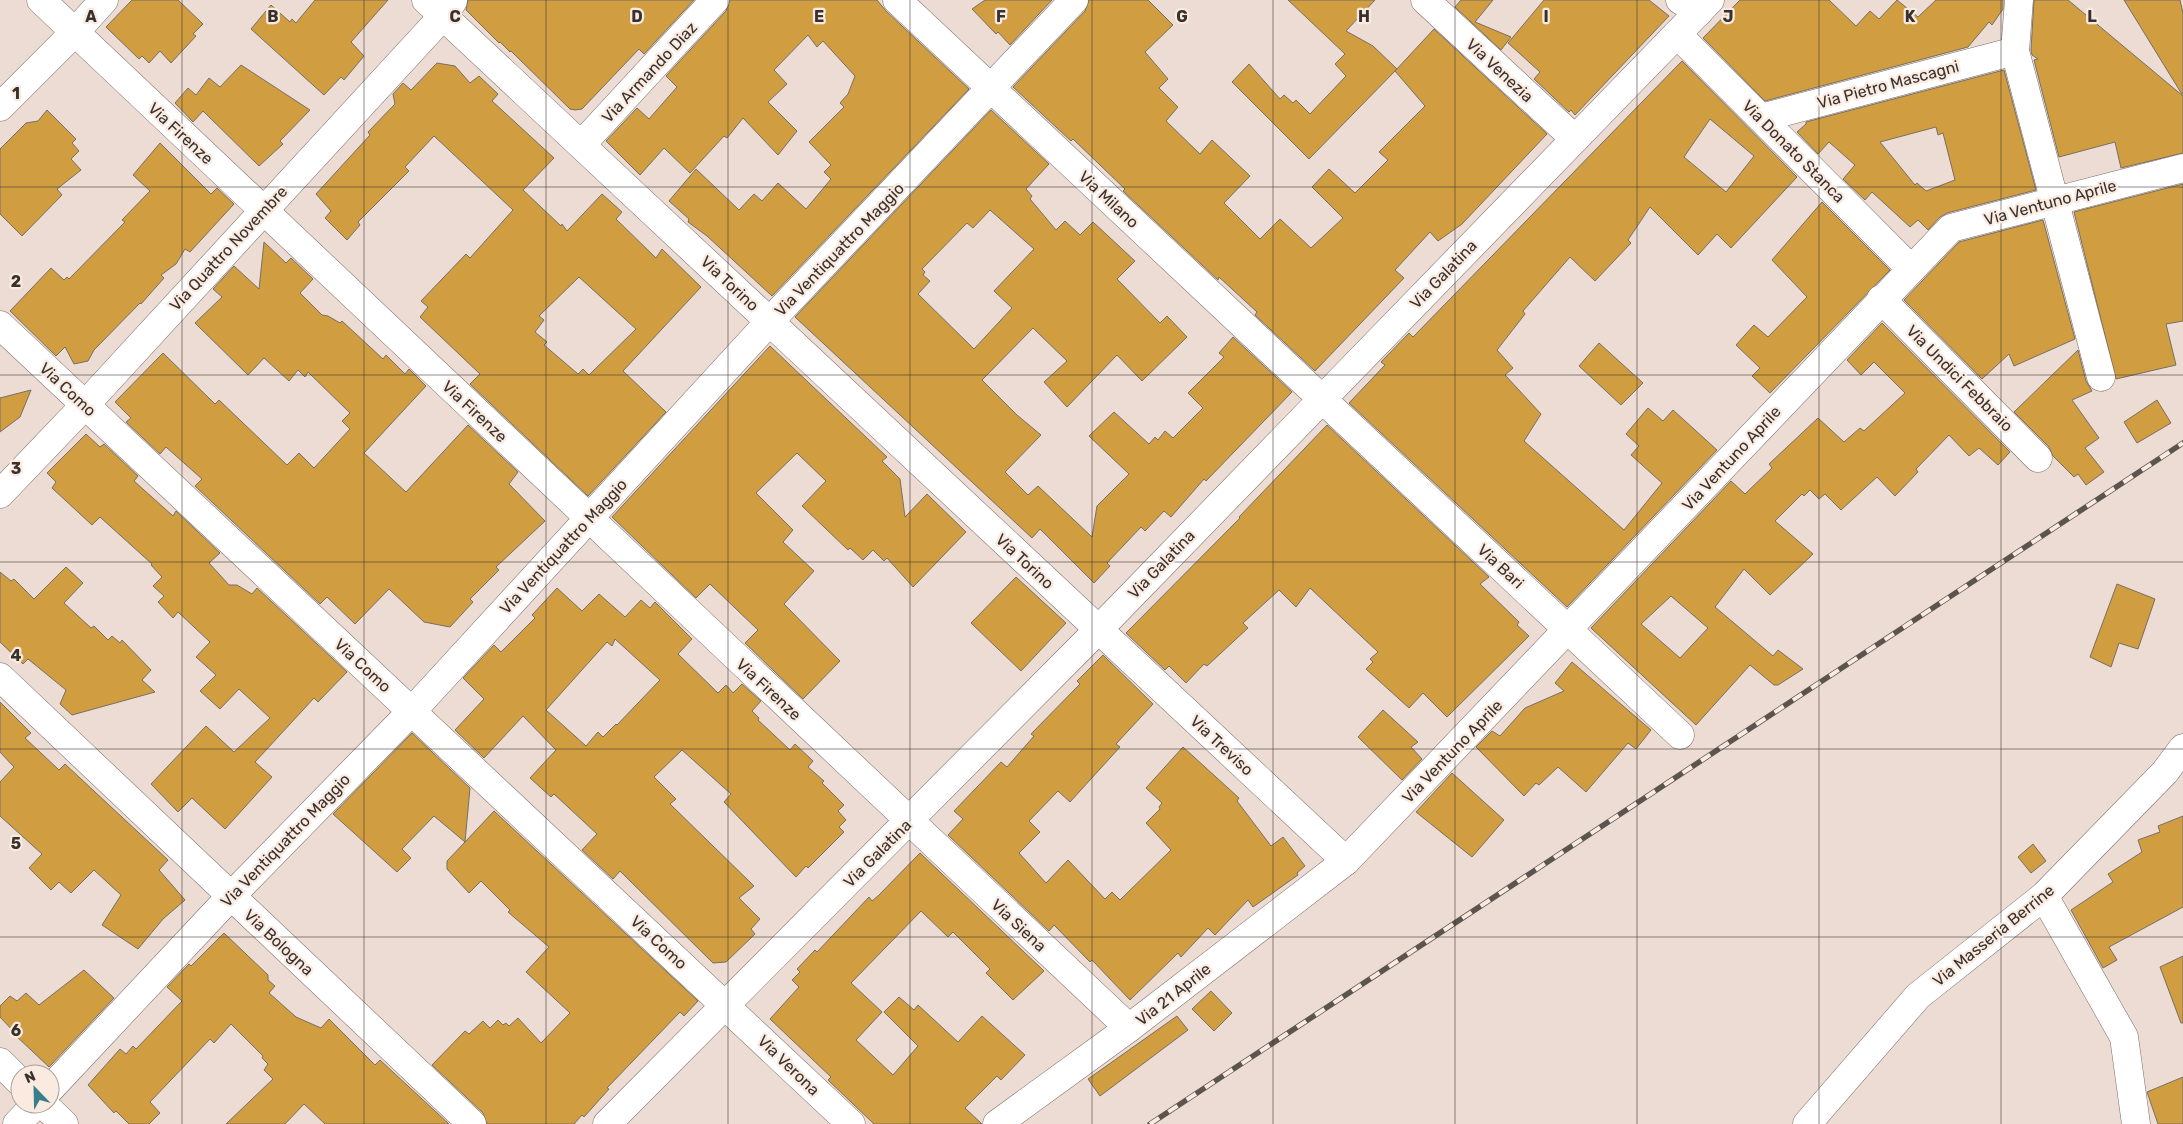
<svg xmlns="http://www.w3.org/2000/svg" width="2183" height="1124" viewBox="0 0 2183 1124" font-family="Rubik,sans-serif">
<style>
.building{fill:#d09d41;stroke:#776f63;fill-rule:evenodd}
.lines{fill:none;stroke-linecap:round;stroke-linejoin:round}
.minor-casing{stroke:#7b6d65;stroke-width:29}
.tertiary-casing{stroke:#7b6d65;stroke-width:29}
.minor{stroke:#fff;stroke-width:28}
.tertiary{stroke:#fff;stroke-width:28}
.rail-casing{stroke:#5c544f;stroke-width:5.5}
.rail{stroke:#faeae0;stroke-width:4;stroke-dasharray:11;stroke-linecap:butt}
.grid{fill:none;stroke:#37312e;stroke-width:1;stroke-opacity:0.55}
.labels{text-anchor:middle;stroke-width:4.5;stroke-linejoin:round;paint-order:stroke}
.street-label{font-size:16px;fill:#37312e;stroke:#faeae0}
.grid-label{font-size:16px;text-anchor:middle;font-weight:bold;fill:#37312e;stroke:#faeae0;stroke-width:4.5;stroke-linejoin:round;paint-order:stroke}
</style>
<rect width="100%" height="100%" fill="#ecdcd3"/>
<g class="building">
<path d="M 132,0 L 178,0 L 203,24 L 193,34 L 196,36 L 171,63 L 160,51 L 149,63 L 142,56 L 139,59 L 106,27 Z"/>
<path d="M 315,0 L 388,0 L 351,42 L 364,56 L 344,80 L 341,77 L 324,95 L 251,29 L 271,5 L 290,22 L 292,19 L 296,23 Z"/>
<path d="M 468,0 L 694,0 L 644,54 L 639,49 L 582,109 L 575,110 L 570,109 L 511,51 L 510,52 L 500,42 L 499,43 L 466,10 Z"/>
<path d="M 730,0 L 877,0 L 886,11 L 969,89 L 772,296 L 707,236 L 688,222 L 689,219 L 669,201 L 696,169 L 739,210 L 754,194 L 762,201 L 778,183 L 806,209 L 831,179 L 824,172 L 831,165 L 809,142 L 844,107 L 840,103 L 848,94 L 855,76 L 823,41 L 817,47 L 808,35 L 774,70 L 787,84 L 768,102 L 797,131 L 778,155 L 743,118 L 727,138 L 724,136 L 690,173 L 664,148 L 640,175 L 606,141 L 637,108 L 649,119 L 677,87 L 666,76 L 726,11 Z"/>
<path d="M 985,0 L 1052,0 L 1010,45 L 998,32 L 996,34 L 972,9 Z"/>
<path d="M 1089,0 L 1148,0 L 1173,25 L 1145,52 L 1168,79 L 1159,88 L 1178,107 L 1166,121 L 1200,154 L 1212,140 L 1250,176 L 1224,203 L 1260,239 L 1280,219 L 1311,248 L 1343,218 L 1312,187 L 1329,169 L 1355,193 L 1388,160 L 1379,152 L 1425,106 L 1395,71 L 1434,29 L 1547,134 L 1462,224 L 1438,241 L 1430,232 L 1395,270 L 1404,278 L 1315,371 L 1255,315 L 1257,312 L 1219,277 L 1218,280 L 1123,191 L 1125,189 L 1073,139 L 1071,141 L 1013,87 L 1085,11 Z"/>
<path d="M 1288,0 L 1375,0 L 1346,31 L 1373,46 L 1397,69 L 1309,159 L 1232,82 L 1249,64 L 1280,99 L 1284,95 L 1293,103 L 1296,100 L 1310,114 L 1346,76 L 1335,64 L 1345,54 Z"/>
<path d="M 1461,0 L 1493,0 L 1475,22 L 1511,37 L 1501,50 L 1455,7 Z"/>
<path d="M 1544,0 L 1649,0 L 1669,16 L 1575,115 L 1571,110 L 1569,112 L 1534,79 L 1540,72 L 1508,43 Z"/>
<path d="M 1740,0 L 1829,0 L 1856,26 L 1870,11 L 1879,19 L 1897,0 L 1918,17 L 1936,0 L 2003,0 L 2003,9 L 1992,25 L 1989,22 L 1968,47 L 1765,101 L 1703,38 Z"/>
<path d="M 2034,0 L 2068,0 L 2183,96 L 2124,0 L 2180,0 L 2183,13 L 2183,153 L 2121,168 L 2115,142 L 2059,157 L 2034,60 L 2038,59 L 2032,55 L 2031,50 Z"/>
<path d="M 1682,61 L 1797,177 L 1731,248 L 1717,234 L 1698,255 L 1650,207 L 1628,240 L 1631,243 L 1595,281 L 1570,257 L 1523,311 L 1525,314 L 1497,350 L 1513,368 L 1505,375 L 1541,414 L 1524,441 L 1624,530 L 1662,483 L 1631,455 L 1639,446 L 1626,434 L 1648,408 L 1663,421 L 1673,410 L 1717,450 L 1567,607 L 1349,403 L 1385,365 L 1381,362 L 1409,333 L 1413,337 ZM 1710,119 L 1754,156 L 1726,192 L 1684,157 Z"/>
<path d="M 437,63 L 455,66 L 470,83 L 479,76 L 498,94 L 492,101 L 554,158 L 523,190 L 561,226 L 562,224 L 567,231 L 602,194 L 622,212 L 616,219 L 656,258 L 662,249 L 701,287 L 623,371 L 666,412 L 588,496 L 470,384 L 480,374 L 420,317 L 428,307 L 421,301 L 466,254 L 470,258 L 513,210 L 434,136 L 405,167 L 409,171 L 358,222 L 360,225 L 347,240 L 325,218 L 331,211 L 316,194 L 370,135 L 368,132 L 395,104 L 393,94 L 403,83 L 411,90 ZM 579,277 L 636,329 L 589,375 L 583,369 L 578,374 L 544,345 L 547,342 L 535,332 L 544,320 L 539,316 Z"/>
<path d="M 241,65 L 310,110 L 280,141 L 283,144 L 259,166 L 203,111 L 193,122 L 175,103 L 188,88 L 196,95 L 209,78 L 220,87 Z"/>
<path d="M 2004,70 L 2036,190 L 1947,213 L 1940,217 L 1928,230 L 1918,220 L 1910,227 L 1872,192 L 1865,200 L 1843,179 L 1855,165 L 1829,142 L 1818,154 L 1797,132 L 1806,124 L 1806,122 ZM 1936,127 L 1938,135 L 1943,133 L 1955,180 L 1926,191 L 1917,183 L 1915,185 L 1880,142 Z"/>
<path d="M 47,110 L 76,139 L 72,143 L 79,151 L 71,159 L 81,170 L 57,189 L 62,195 L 22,236 L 0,214 L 0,149 L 26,123 L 38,121 Z"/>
<path d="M 991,110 L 1049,164 L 1026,189 L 1032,196 L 1030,199 L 1056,230 L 1065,221 L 1080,235 L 1093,222 L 1135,261 L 1117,279 L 1160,323 L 1167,316 L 1187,337 L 1142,381 L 1117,355 L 1067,407 L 1044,382 L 1067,361 L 1033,328 L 982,380 L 1017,415 L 1041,435 L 1005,472 L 1028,495 L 1038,486 L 1092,537 L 1097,506 L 1129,474 L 1089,436 L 1114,412 L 1149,444 L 1155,437 L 1158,440 L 1165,431 L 1173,438 L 1203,408 L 1188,393 L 1224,357 L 1219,353 L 1233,337 L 1292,392 L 1206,481 L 1204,479 L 1171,517 L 1164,511 L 1145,531 L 1141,527 L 1107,563 L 1110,566 L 1094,583 L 1040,529 L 1032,538 L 795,317 ZM 990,210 L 1034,249 L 994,291 L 1012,308 L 974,349 L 918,294 L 930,281 L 923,275 L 925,272 L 922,269 L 967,223 L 973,228 Z"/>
<path d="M 160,143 L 211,194 L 217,188 L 234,204 L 190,252 L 185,249 L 176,264 L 161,275 L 164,278 L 141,304 L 140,303 L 94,350 L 88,361 L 74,364 L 65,347 L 56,356 L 10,311 L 51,268 L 64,280 L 67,277 L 69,279 L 125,222 L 122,220 L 150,191 L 133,175 Z"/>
<path d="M 2183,184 L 2183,321 L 2166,324 L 2176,365 L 2116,379 L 2074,212 Z"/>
<path d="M 1822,202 L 1890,270 L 1770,393 L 1752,376 L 1760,368 L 1736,345 L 1754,325 L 1768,337 L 1807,297 L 1772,260 Z"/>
<path d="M 2043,220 L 2075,339 L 2014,366 L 2009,354 L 1982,379 L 1904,300 L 1959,242 Z"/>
<path d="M 264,242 L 286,263 L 291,258 L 313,279 L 300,293 L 322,315 L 328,316 L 340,323 L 342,321 L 383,359 L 386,355 L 405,374 L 409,369 L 426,386 L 364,453 L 406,492 L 468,425 L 518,472 L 509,484 L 545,521 L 496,567 L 499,570 L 470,599 L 473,602 L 450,627 L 424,622 L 389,589 L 355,624 L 327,597 L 320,604 L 195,486 L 202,479 L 166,447 L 160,454 L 126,422 L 131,418 L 115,402 L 163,353 L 215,404 L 219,400 L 287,465 L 299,453 L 314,468 L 350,429 L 342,421 L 350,413 L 308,372 L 305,377 L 298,370 L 289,381 L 264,358 L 248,375 L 195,323 L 222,297 L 213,289 L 234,266 L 259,289 Z"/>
<path d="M 1882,323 L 2010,452 L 1998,465 L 1979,448 L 1969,456 L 1949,435 L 1916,469 L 1918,472 L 1895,496 L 1877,477 L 1841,510 L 1825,494 L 1819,499 L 1810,490 L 1804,496 L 1802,494 L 1775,521 L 1813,554 L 1770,595 L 1744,569 L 1715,607 L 1773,656 L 1778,650 L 1803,669 L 1778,685 L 1774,685 L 1750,665 L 1696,725 L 1591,628 L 1731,481 L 1745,494 L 1772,468 L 1769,464 L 1818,418 L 1844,442 L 1860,428 L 1864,431 L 1905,393 L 1874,362 L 1861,375 L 1847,360 ZM 1671,596 L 1708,628 L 1680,658 L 1641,624 Z"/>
<path d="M 1599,343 L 1643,383 L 1621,405 L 1579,366 Z"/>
<path d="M 770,346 L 887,457 L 882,461 L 900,479 L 905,517 L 927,494 L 966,532 L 913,587 L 887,558 L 884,561 L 873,550 L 863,560 L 850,548 L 848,550 L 802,506 L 826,481 L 797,453 L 756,493 L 793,530 L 783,542 L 814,571 L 784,604 L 840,661 L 803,699 L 745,643 L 758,630 L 710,584 L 696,598 L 612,517 Z"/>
<path d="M 2078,350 L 2086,381 L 2092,391 L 2072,400 L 2099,438 L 2085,448 L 2104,472 L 2086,485 L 2078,474 L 2074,477 L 2053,456 L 2049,447 L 2014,412 Z"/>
<path d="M 31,390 L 20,417 L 0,432 L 0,398 Z"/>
<path d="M 2157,400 L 2171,423 L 2137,443 L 2124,422 Z"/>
<path d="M 1327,425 L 1489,577 L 1480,584 L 1519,622 L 1517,625 L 1529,636 L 1447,717 L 1423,693 L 1409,708 L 1366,669 L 1373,662 L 1370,659 L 1378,652 L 1310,588 L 1296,607 L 1279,590 L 1243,623 L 1248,628 L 1207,666 L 1204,664 L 1186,683 L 1169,666 L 1165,670 L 1126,633 L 1240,518 L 1239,517 Z"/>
<path d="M 86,434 L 100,447 L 104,444 L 138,476 L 134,481 L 173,516 L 176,511 L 220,553 L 209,563 L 229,585 L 237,585 L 252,594 L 257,588 L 347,672 L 318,702 L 314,698 L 255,762 L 272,777 L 225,829 L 192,798 L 178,812 L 151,784 L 206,726 L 234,752 L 270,718 L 239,689 L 220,709 L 200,691 L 216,675 L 196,657 L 210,642 L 178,612 L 173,618 L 158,602 L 164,596 L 153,586 L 162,577 L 151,565 L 152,564 L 100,517 L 92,525 L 52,488 L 56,482 L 47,473 Z"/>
<path d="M 66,567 L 83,583 L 64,603 L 91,628 L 94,626 L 108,640 L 112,636 L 120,643 L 122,640 L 151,670 L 142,680 L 155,692 L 72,715 L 60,704 L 66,690 L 28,659 L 23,664 L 0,642 L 0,572 L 11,581 L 14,579 L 34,599 Z"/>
<path d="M 1016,577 L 1066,623 L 1021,671 L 971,623 Z"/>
<path d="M 2117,584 L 2155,599 L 2138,649 L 2119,643 L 2111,667 L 2090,657 Z"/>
<path d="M 557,588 L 582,611 L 599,594 L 625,617 L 641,600 L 650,608 L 655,602 L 692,639 L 678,654 L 718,693 L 726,685 L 733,693 L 742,684 L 761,701 L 752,711 L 759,718 L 758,720 L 790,750 L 795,744 L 813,761 L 808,767 L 824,781 L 822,783 L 844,805 L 838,811 L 846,820 L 839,827 L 844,832 L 808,868 L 806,866 L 796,877 L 724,802 L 731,794 L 682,750 L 654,777 L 676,799 L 670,804 L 754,886 L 739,898 L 760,919 L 751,929 L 755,934 L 726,962 L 713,963 L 620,871 L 613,879 L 582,850 L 597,834 L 554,794 L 551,797 L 530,778 L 556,750 L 523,716 L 484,758 L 455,730 L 484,699 L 463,678 L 494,645 L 501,652 L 535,618 L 532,615 ZM 615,639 L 660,680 L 617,725 L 616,724 L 603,737 L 598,732 L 586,746 L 546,710 L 607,642 L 612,646 Z"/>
<path d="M 1103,655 L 1153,704 L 1116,744 L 1120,747 L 1070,802 L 1058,791 L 1029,821 L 1040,832 L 1019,853 L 1046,883 L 1068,860 L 1105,899 L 1112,892 L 1120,900 L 1171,850 L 1146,823 L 1160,809 L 1159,807 L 1162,803 L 1146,788 L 1183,747 L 1239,798 L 1237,801 L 1271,846 L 1283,837 L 1305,866 L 1297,873 L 1298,875 L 1253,907 L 1248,900 L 1215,935 L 1208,928 L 1181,957 L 1178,953 L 1130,1000 L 1092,960 L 1090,962 L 1054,925 L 1049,931 L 948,835 L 963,819 L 954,811 L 1001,762 L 1007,767 L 1034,736 L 1031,734 L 1080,684 L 1077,681 Z"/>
<path d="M 1572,662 L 1651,730 L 1636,749 L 1628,743 L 1586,792 L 1558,767 L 1539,785 L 1536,783 L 1524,796 L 1476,747 L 1492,731 L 1500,736 L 1525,708 L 1564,691 L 1555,683 Z"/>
<path d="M 0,702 L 31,733 L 25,738 L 59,770 L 65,764 L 168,860 L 159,870 L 185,900 L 163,919 L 138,949 L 102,925 L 121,895 L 94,870 L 71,893 L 59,882 L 51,890 L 29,868 L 42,854 L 0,816 L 0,782 L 14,767 L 0,752 Z"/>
<path d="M 1383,710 L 1418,742 L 1411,747 L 1422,759 L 1402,780 L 1358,737 Z"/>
<path d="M 412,733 L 470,788 L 465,842 L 494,811 L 698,1001 L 684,1016 L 680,1012 L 607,1088 L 609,1089 L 584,1117 L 582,1115 L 574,1124 L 487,1124 L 483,1113 L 432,1065 L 465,1031 L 469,1034 L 483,1021 L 490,1028 L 498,1020 L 503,1025 L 506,1023 L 509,1026 L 518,1018 L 541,1043 L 570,1013 L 526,972 L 549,947 L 508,912 L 510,910 L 481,881 L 469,893 L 447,869 L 447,861 L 465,842 L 434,816 L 402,849 L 411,858 L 397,872 L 333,814 Z"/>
<path d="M 1452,773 L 1504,820 L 1472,857 L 1416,812 Z"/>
<path d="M 2183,816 L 2183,907 L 2109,947 L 2117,960 L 2103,968 L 2071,910 L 2113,882 L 2108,874 L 2142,852 L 2138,840 L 2160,832 L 2158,826 Z"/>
<path d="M 2033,844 L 2046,861 L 2031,873 L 2018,857 Z"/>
<path d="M 920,853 L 1044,971 L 1013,1000 L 986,973 L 990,969 L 953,932 L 948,937 L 921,911 L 851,983 L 882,1012 L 856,1040 L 893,1075 L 918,1046 L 884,1012 L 899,997 L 914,1010 L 918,1005 L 958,1042 L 982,1016 L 1025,1055 L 1001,1080 L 997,1076 L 965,1108 L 982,1124 L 874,1124 L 828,1080 L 831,1077 L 770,1019 L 799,987 L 792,980 L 800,972 L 797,969 L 815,950 L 817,952 L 869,897 L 872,901 L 879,895 Z"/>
<path d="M 224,933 L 268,975 L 268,980 L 275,986 L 269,993 L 296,1017 L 321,1028 L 329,1019 L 375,1065 L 380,1060 L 449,1124 L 325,1124 L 304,1104 L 285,1124 L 226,1124 L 273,1079 L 264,1070 L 268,1064 L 262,1058 L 263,1056 L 231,1024 L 214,1043 L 210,1039 L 150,1102 L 160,1113 L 149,1124 L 129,1124 L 116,1111 L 114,1113 L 88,1085 L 120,1049 L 126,1054 L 133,1046 L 136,1049 L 182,1001 L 167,987 L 189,964 L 191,966 Z"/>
<path d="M 2183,956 L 2183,1023 L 2181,1023 L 2160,967 Z"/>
<path d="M 84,970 L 114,998 L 49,1067 L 15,1035 L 16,1034 L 0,1017 L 0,1006 L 10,996 L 17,1001 L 26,993 L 39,1005 Z"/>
<path d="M 1211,991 L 1232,1013 L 1214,1031 L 1192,1009 Z"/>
<path d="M 1177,1016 L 1188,1030 L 1100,1096 L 1088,1079 Z"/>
<path d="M 2183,1077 L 2183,1124 L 2158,1124 L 2147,1092 Z"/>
</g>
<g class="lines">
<defs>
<g id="minor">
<path d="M 41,0 L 1129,1028"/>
<path d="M 426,0 L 1346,861"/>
<path d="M 897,0 L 1680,735"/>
<path d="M 1425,0 L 1575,139"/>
<path d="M 1680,0 L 1699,12"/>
<path d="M 2019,0 L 2015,51 L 2101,377"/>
<path d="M 1677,34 L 1911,269"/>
<path d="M 0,107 L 75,32 L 104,0"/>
<path d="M 1761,118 L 2015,51"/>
<path d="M 582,144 L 715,0"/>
<path d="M 1881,299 L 2038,458"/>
<path d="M 0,325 L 851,1124"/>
<path d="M 0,494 L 85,405 L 443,16 L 453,1"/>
<path d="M 0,677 L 472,1124"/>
<path d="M 2044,896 L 2124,1037 L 2136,1124"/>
<path d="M 50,1089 L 231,896 L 412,711 L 770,321 L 1074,0"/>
<path d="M 17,1124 L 36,1104"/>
<path d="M 997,1124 L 1129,1028 L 1346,861 L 1951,228 L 2183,168"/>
<path d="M 1807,1124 L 1918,996 L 2044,896 L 2165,772 L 2183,748"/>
</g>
<g id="tertiary">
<path d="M 0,1062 L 20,1082"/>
<path d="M 43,1104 L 64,1124"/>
<path d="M 607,1124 L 1098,630 L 1710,0"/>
</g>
</defs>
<use href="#minor" class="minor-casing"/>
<use href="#tertiary" class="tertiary-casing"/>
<use href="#minor" class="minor"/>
<use href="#tertiary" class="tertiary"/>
<defs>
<path id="rail" d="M 1150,1124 L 2183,443"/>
</defs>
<use href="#rail" class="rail-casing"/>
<use href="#rail" class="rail"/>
</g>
<path class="grid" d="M 182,0 L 182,1124M 364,0 L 364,1124M 546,0 L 546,1124M 728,0 L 728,1124M 910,0 L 910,1124M 1092,0 L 1092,1124M 1273,0 L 1273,1124M 1455,0 L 1455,1124M 1637,0 L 1637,1124M 1819,0 L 1819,1124M 2001,0 L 2001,1124M 0,187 L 2183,187M 0,375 L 2183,375M 0,562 L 2183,562M 0,749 L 2183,749M 0,937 L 2183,937"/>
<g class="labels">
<g class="street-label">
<text transform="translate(1500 70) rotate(43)" y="6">Via Venezia</text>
<text transform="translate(649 72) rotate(-47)" y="6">Via Armando Diaz</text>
<text transform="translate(1888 84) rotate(-15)" y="6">Via Pietro Mascagni</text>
<text transform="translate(181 133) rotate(43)" y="6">Via Firenze</text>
<text transform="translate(1794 151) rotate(45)" y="6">Via Donato Stanca</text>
<text transform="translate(1109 199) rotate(43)" y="6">Via Milano</text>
<text transform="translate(2050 202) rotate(-15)" y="6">Via Ventuno Aprile</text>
<text transform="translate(228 248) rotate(-47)" y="6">Via Quattro Novembre</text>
<text transform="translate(839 249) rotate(-46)" y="6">Via Ventiquattro Maggio</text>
<text transform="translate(1443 274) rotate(-46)" y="6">Via Galatina</text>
<text transform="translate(730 283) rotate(43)" y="6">Via Torino</text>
<text transform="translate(1960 378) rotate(45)" y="6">Via Undici Febbraio</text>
<text transform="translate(68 389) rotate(43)" y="6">Via Como</text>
<text transform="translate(475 411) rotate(43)" y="6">Via Firenze</text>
<text transform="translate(1731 458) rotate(-47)" y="6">Via Ventuno Aprile</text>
<text transform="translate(563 546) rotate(-47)" y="6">Via Ventiquattro Maggio</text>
<text transform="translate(1025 561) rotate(43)" y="6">Via Torino</text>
<text transform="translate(1161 564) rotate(-46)" y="6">Via Galatina</text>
<text transform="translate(1501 566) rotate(43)" y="6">Via Bari</text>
<text transform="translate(363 665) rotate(43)" y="6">Via Como</text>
<text transform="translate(769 689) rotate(43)" y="6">Via Firenze</text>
<text transform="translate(1222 745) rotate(43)" y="6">Via Treviso</text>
<text transform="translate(1452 751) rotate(-46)" y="6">Via Ventuno Aprile</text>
<text transform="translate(285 840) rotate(-46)" y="6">Via Ventiquattro Maggio</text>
<text transform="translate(877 853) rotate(-45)" y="6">Via Galatina</text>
<text transform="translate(1019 925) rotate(43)" y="6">Via Siena</text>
<text transform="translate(1993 935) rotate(-39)" y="6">Via Masseria Berrine</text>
<text transform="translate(279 942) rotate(43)" y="6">Via Bologna</text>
<text transform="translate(659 942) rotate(43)" y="6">Via Como</text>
<text transform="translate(1173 994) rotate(-38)" y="6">Via 21 Aprile</text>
<text transform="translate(789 1065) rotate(44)" y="6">Via Verona</text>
</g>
</g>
<g class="grid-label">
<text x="91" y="22">A</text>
<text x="273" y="22">B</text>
<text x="455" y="22">C</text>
<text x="637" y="22">D</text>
<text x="819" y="22">E</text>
<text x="1001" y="22">F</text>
<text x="1182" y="22">G</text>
<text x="1364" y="22">H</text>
<text x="1546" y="22">I</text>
<text x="1728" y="22">J</text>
<text x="1910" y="22">K</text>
<text x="2092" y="22">L</text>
<text x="16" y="99">1</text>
<text x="16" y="287">2</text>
<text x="16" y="474">3</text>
<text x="16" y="661">4</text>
<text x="16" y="849">5</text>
<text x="16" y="1036">6</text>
</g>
<g transform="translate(35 1089) rotate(337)"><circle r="24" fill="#faeae0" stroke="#aca099"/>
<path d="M0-4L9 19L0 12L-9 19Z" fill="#397e8b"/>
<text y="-8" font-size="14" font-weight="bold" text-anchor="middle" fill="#37312e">N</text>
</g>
</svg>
